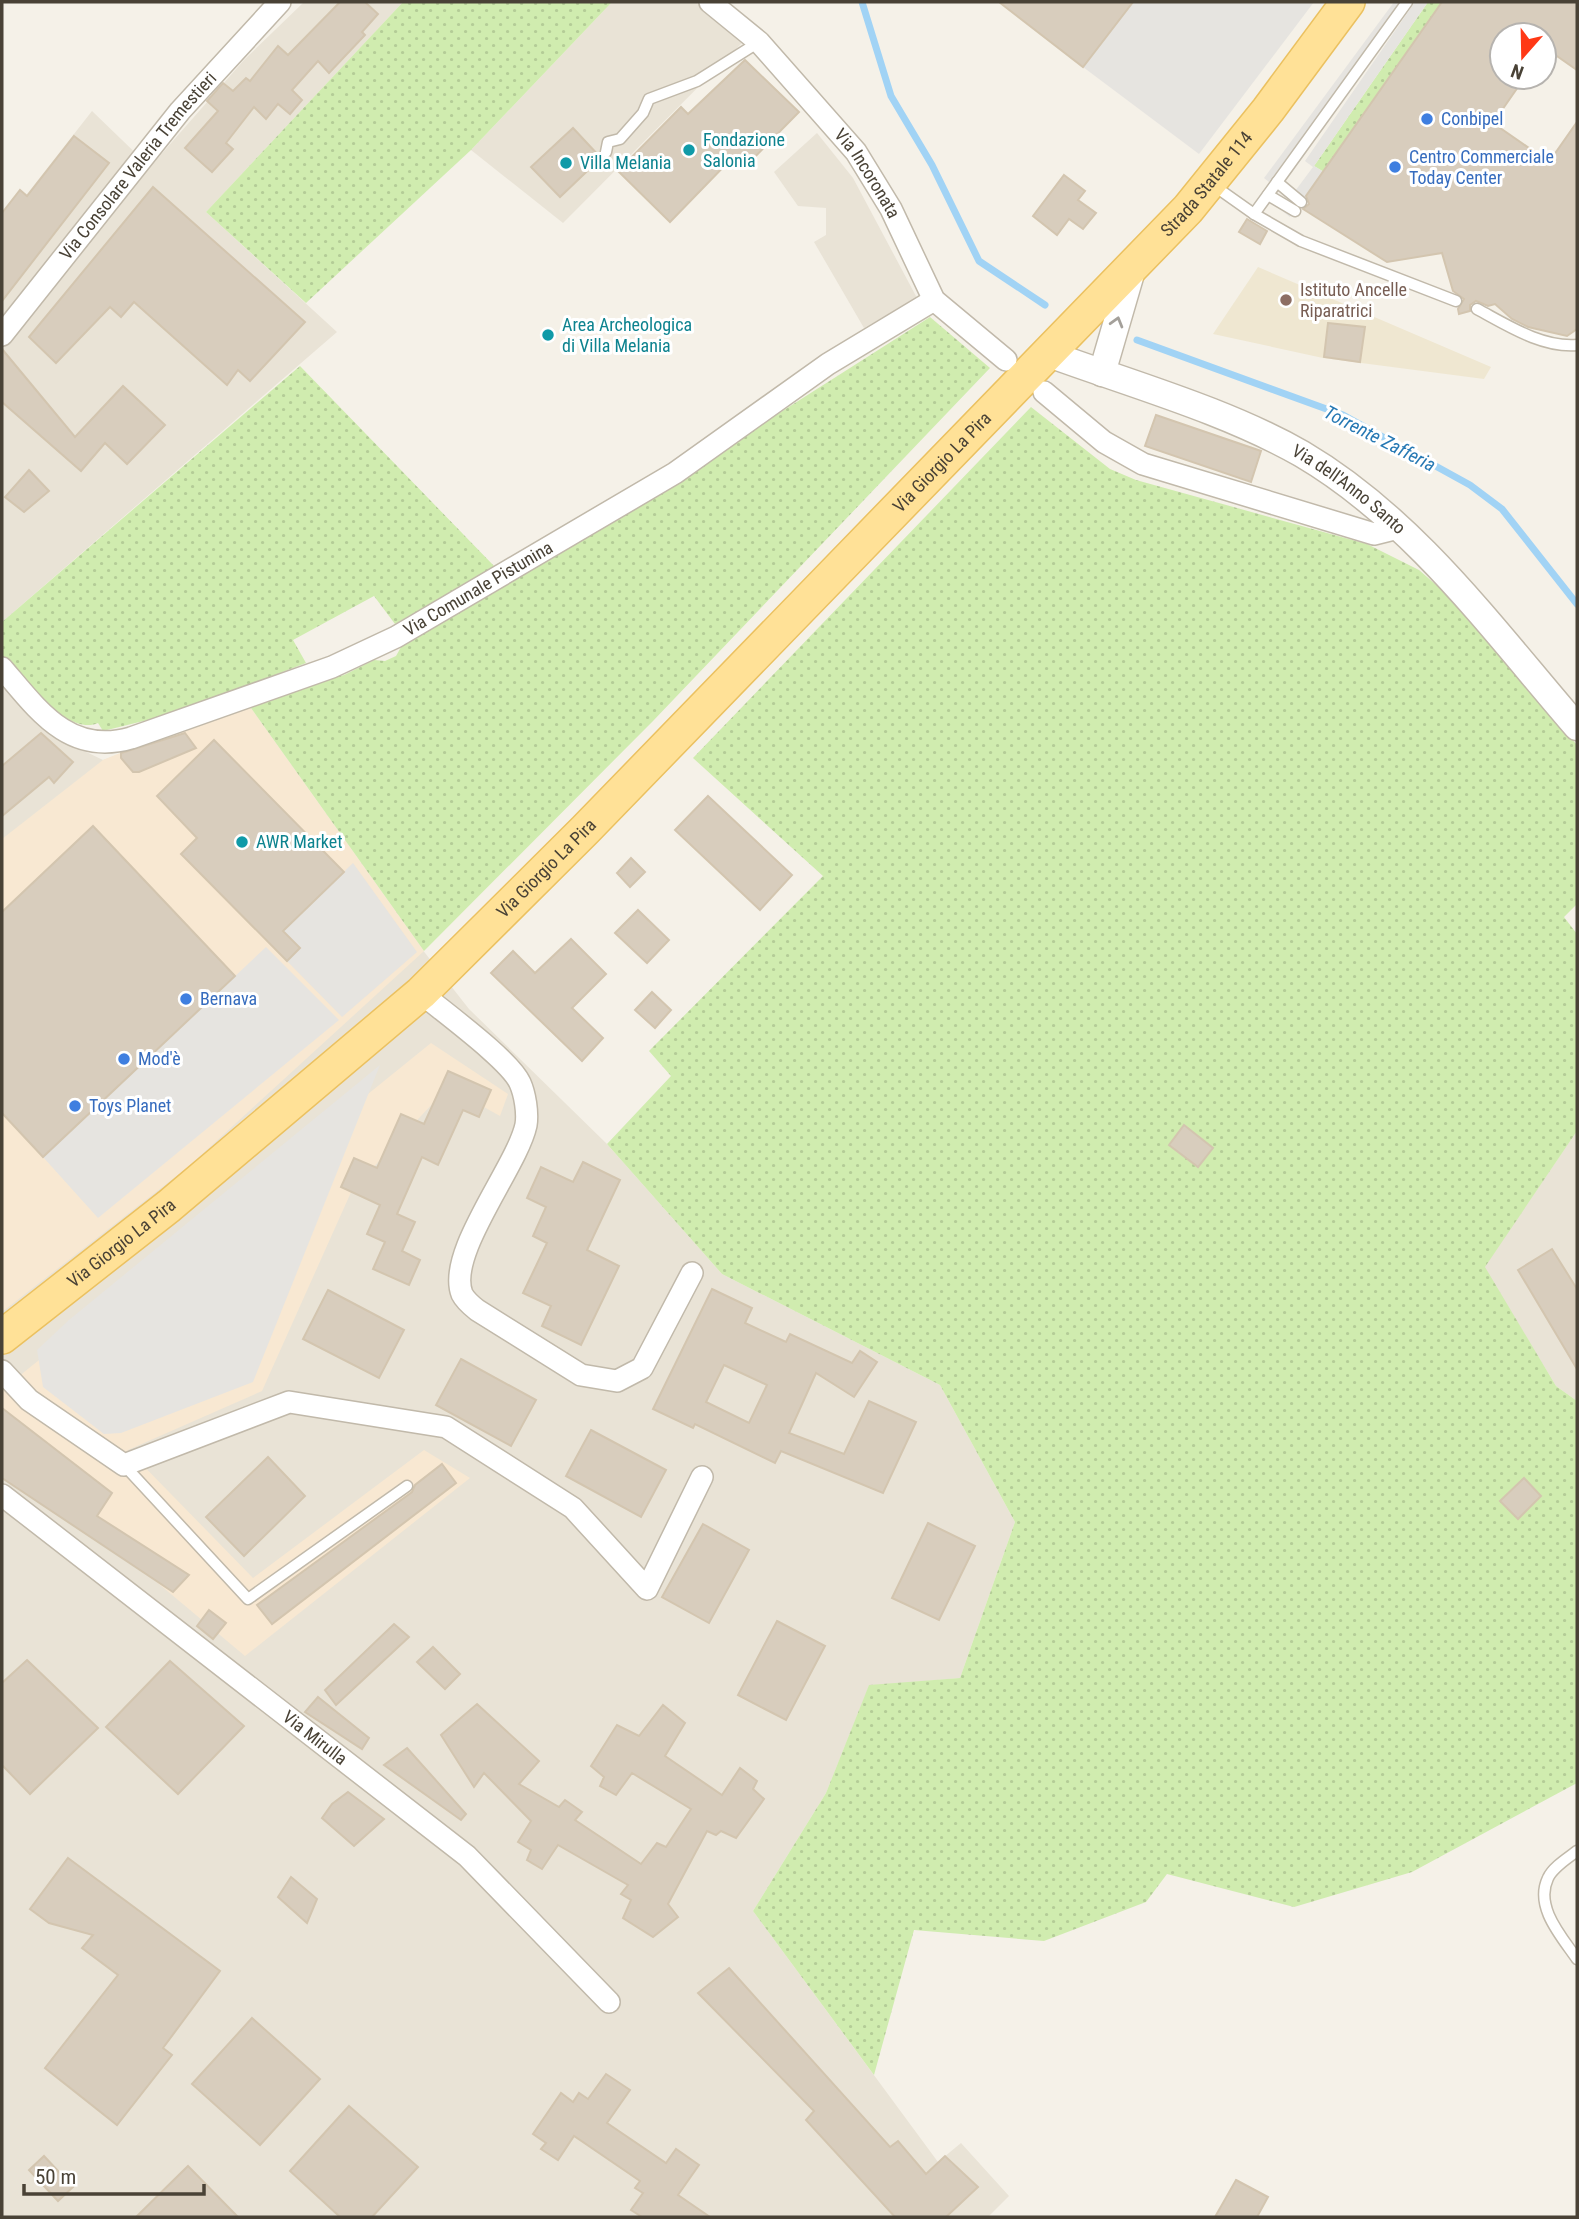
<svg xmlns="http://www.w3.org/2000/svg" width="1579" height="2219" viewBox="0 0 1579 2219" font-family="'Roboto Condensed',sans-serif">
<style>
.residential{fill:#e9e3d6}
.commercial{fill:#f8e8d2}
.education{fill:#efe7d1}
.grass{fill:url(#grass-dots)}
.parking{fill:#e6e4e0}
.lines{fill:none;stroke-linecap:round;stroke-linejoin:round}
.stream{stroke:#a1d3f5;stroke-width:7}
.building{fill:#d8cdbd;stroke:#d3c5af;stroke-width:2;fill-rule:evenodd}
.service-casing{stroke:#c1b9aa;stroke-width:13}
.minor-casing{stroke:#c1b9aa;stroke-width:24}
.tertiary-casing{stroke:#c1b9aa;stroke-width:29}
.primary-casing{stroke:#ebc160;stroke-width:36}
.service{stroke:#fff;stroke-width:10}
.minor{stroke:#fff;stroke-width:21}
.tertiary{stroke:#fff;stroke-width:26}
.primary{stroke:#ffe197;stroke-width:33}
.oneway{stroke:#a4a09a}
.shop-dot{fill:#3f7fe0;stroke:#fff;stroke-width:2.5}
.culture-dot{fill:#0f9aa8;stroke:#fff;stroke-width:2.5}
.education-dot{fill:#8d6e63;stroke:#fff;stroke-width:2.5}
.labels{text-anchor:middle;stroke-width:6;stroke-linejoin:round;paint-order:stroke}
.shop-label{font-size:18px;fill:#366cbe;stroke:#fff;text-anchor:start}
.culture-label{font-size:18px;fill:#0d838f;stroke:#fff;text-anchor:start}
.street-label{font-size:18px;fill:#494236;stroke:#fff}
.education-label{font-size:18px;fill:#785e54;stroke:#fff;text-anchor:start}
.water-label{font-size:19px;font-style:italic;fill:#2779b4;stroke:#fff}
</style>
<defs>
<pattern id="grass-dots" width="8" height="8" patternUnits="userSpaceOnUse" patternTransform="scale(1.75)"><rect width="8" height="8" fill="#d0ecaf"/><path d="M2 2h.1M6 6h.1" fill="none" stroke="#b4cc97" stroke-width="1.8" stroke-linecap="round"/></pattern>
</defs>
<rect width="100%" height="100%" fill="#f5f1e8"/>
<g class="residential">
<path d="M 304,2 L 403,2 L 206,212 L 337,332 L 2,622 L 2,226 L 92,111 L 150,167 L 244,60 Z"/>
<path d="M 612,2 L 696,2 L 743,42 L 563,223 L 471,150 Z"/>
<path d="M 817,133 L 853,178 L 917,298 L 864,328 L 814,242 L 826,235 L 826,208 L 798,206 L 774,172 Z"/>
<path d="M 2,684 L 55,737 L 103,760 L 236,712 L 469,1009 L 607,1144 L 722,1274 L 940,1385 L 1015,1522 L 960,1678 L 869,1686 L 826,1793 L 753,1911 L 938,2162 L 961,2143 L 1009,2196 L 988,2217 L 2,2217 Z"/>
<path d="M 1577,1131 L 1577,1401 L 1556,1386 L 1484,1267 Z"/>
</g>
<g class="commercial">
<path d="M 246,701 L 424,951 L 188,1167 L 2,1312 L 2,839 L 103,760 Z"/>
<path d="M 431,1043 L 508,1094 L 500,1116 L 448,1087 L 352,1190 L 262,1391 L 128,1450 L 253,1578 L 424,1450 L 470,1478 L 245,1656 L 31,1477 L 2,1464 L 2,1390 Z"/>
</g>
<path class="education" d="M 1258,267 L 1491,367 L 1484,379 L 1323,358 L 1213,334 Z"/>
<g class="grass">
<path d="M 403,2 L 612,2 L 471,150 L 306,303 L 206,212 Z"/>
<path d="M 1428,2 L 1442,2 L 1324,172 L 1314,166 Z"/>
<path d="M 930,317 L 990,368 L 653,721 L 424,951 L 246,701 L 344,675 L 374,660 L 385,661 L 396,656 L 401,647 L 597,529 Z"/>
<path d="M 300,366 L 495,567 L 395,624 L 374,596 L 293,640 L 306,663 L 176,713 L 103,731 L 98,723 C 69,737 19,678 2,657 L 2,622 Z"/>
<path d="M 1031,407 L 1110,469 L 1136,480 L 1367,544 L 1419,570 L 1450,597 L 1577,745 L 1577,904 L 1564,917 L 1577,934 L 1577,1131 L 1485,1267 L 1556,1386 L 1577,1401 L 1577,1783 L 1412,1872 L 1294,1907 L 1167,1874 L 1146,1902 L 1044,1941 L 914,1930 L 874,2075 L 753,1911 L 826,1793 L 869,1685 L 960,1678 L 1015,1522 L 940,1385 L 722,1274 L 607,1144 L 671,1076 L 649,1051 L 823,876 L 693,758 Z"/>
</g>
<g class="parking">
<path d="M 1133,2 L 1314,2 L 1199,154 L 1083,67 Z"/>
<path d="M 1394,2 L 1402,2 L 1269,182 L 1264,178 Z"/>
<path d="M 1415,2 L 1428,2 L 1314,166 L 1324,172 L 1290,217 L 1281,210 L 1313,167 L 1305,161 Z"/>
<path d="M 353,863 L 417,952 L 342,1017 L 287,961 L 300,948 L 283,931 Z"/>
<path d="M 266,947 L 339,1020 L 98,1218 L 43,1157 Z"/>
<path d="M 380,1065 L 253,1382 L 121,1433 L 104,1434 L 43,1387 L 37,1350 L 69,1320 Z"/>
</g>
<g class="lines">
<g class="stream">
<path d="M 862,2 L 891,96 L 932,165 L 979,261 L 1045,305"/>
<path d="M 1137,340 L 1343,415 L 1470,485 L 1502,509 L 1577,604"/>
</g>
</g>
<g class="building">
<path d="M 340,2 L 365,2 L 378,14 L 362,32 L 365,35 L 329,73 L 318,61 L 292,90 L 302,100 L 290,114 L 278,104 L 266,119 L 254,107 L 226,143 L 233,149 L 212,172 L 185,148 L 218,111 L 207,101 L 223,83 L 233,91 L 246,78 L 250,81 L 278,46 L 288,55 Z"/>
<path d="M 999,2 L 1133,2 L 1083,67 Z"/>
<path d="M 1442,2 L 1577,2 L 1577,70 L 1544,47 L 1544,35 L 1502,35 L 1502,77 L 1525,77 L 1493,123 L 1549,162 L 1577,122 L 1577,329 L 1567,336 L 1528,327 L 1512,319 L 1495,304 L 1488,306 L 1476,301 L 1470,305 L 1470,311 L 1459,314 L 1458,309 L 1464,299 L 1453,291 L 1442,253 L 1387,262 L 1303,209 L 1309,204 L 1306,196 Z"/>
<path d="M 745,60 L 799,112 L 744,168 L 733,157 L 670,222 L 618,171 L 681,107 L 688,114 Z"/>
<path d="M 573,128 L 601,158 L 560,197 L 531,167 Z"/>
<path d="M 74,136 L 109,163 L 2,301 L 2,213 L 20,190 L 27,196 Z"/>
<path d="M 1064,175 L 1085,191 L 1078,200 L 1096,213 L 1083,229 L 1069,219 L 1057,235 L 1033,216 Z"/>
<path d="M 153,187 L 305,322 L 250,381 L 238,370 L 227,385 L 134,302 L 121,317 L 110,307 L 56,363 L 29,337 Z"/>
<path d="M 1247,219 L 1267,231 L 1260,244 L 1239,232 Z"/>
<path d="M 1328,323 L 1365,327 L 1360,362 L 1324,357 Z"/>
<path d="M 2,349 L 75,437 L 123,386 L 165,425 L 127,464 L 105,443 L 81,471 L 2,402 Z"/>
<path d="M 1156,415 L 1261,451 L 1251,482 L 1145,446 Z"/>
<path d="M 29,470 L 49,491 L 24,512 L 5,497 Z"/>
<path d="M 41,733 L 73,762 L 54,783 L 49,777 L 2,816 L 2,766 Z"/>
<path d="M 185,733 L 196,748 L 139,772 L 133,772 L 121,758 L 121,753 Z"/>
<path d="M 214,740 L 344,872 L 283,931 L 300,948 L 287,961 L 181,854 L 197,838 L 157,796 Z"/>
<path d="M 708,796 L 792,875 L 760,910 L 675,830 Z"/>
<path d="M 93,826 L 235,976 L 43,1157 L 2,1113 L 2,912 Z"/>
<path d="M 631,858 L 645,872 L 630,887 L 617,873 Z"/>
<path d="M 638,910 L 669,940 L 647,963 L 615,933 Z"/>
<path d="M 571,939 L 606,974 L 572,1008 L 603,1038 L 582,1061 L 491,973 L 513,951 L 535,973 Z"/>
<path d="M 652,992 L 671,1010 L 655,1028 L 635,1010 Z"/>
<path d="M 448,1071 L 491,1090 L 479,1117 L 463,1110 L 438,1165 L 422,1157 L 397,1214 L 415,1222 L 402,1251 L 420,1260 L 409,1285 L 373,1269 L 385,1242 L 367,1234 L 380,1205 L 341,1187 L 354,1158 L 377,1168 L 401,1114 L 424,1124 Z"/>
<path d="M 1184,1125 L 1213,1148 L 1198,1167 L 1169,1145 Z"/>
<path d="M 583,1162 L 620,1180 L 587,1250 L 619,1266 L 581,1345 L 542,1326 L 551,1306 L 523,1293 L 547,1243 L 533,1236 L 546,1207 L 527,1198 L 541,1167 L 573,1182 Z"/>
<path d="M 1552,1249 L 1577,1289 L 1577,1369 L 1518,1270 Z"/>
<path d="M 712,1289 L 752,1308 L 745,1323 L 786,1342 L 790,1334 L 852,1363 L 860,1351 L 877,1362 L 854,1397 L 816,1373 L 789,1433 L 844,1454 L 869,1401 L 916,1422 L 883,1493 L 781,1451 L 775,1463 L 695,1424 L 693,1428 L 653,1409 ZM 724,1365 L 767,1385 L 749,1423 L 706,1402 Z"/>
<path d="M 328,1290 L 404,1330 L 379,1378 L 303,1339 Z"/>
<path d="M 461,1359 L 536,1400 L 511,1446 L 436,1405 Z"/>
<path d="M 2,1408 L 112,1493 L 97,1516 L 189,1575 L 173,1592 L 2,1478 Z"/>
<path d="M 591,1430 L 666,1470 L 641,1517 L 566,1476 Z"/>
<path d="M 268,1457 L 305,1496 L 244,1556 L 206,1517 Z"/>
<path d="M 442,1464 L 456,1483 L 272,1624 L 257,1605 L 412,1492 L 415,1485 Z"/>
<path d="M 1524,1478 L 1541,1496 L 1518,1519 L 1500,1501 Z"/>
<path d="M 928,1523 L 975,1546 L 939,1620 L 892,1598 Z"/>
<path d="M 703,1524 L 749,1550 L 709,1623 L 662,1597 Z"/>
<path d="M 209,1610 L 226,1623 L 213,1639 L 197,1626 Z"/>
<path d="M 777,1621 L 825,1646 L 786,1720 L 738,1695 Z"/>
<path d="M 394,1624 L 409,1637 L 336,1705 L 325,1690 Z"/>
<path d="M 433,1647 L 460,1674 L 445,1689 L 417,1662 Z"/>
<path d="M 27,1660 L 98,1728 L 30,1794 L 2,1765 L 2,1683 Z"/>
<path d="M 170,1661 L 244,1726 L 178,1794 L 106,1727 Z"/>
<path d="M 318,1697 L 369,1738 L 362,1749 L 305,1712 Z"/>
<path d="M 477,1704 L 539,1761 L 519,1784 L 559,1807 L 565,1800 L 582,1812 L 575,1820 L 641,1864 L 657,1843 L 666,1847 L 691,1809 L 632,1773 L 616,1795 L 600,1786 L 604,1777 L 591,1766 L 617,1725 L 639,1736 L 663,1705 L 685,1723 L 665,1756 L 722,1795 L 740,1768 L 757,1781 L 753,1789 L 764,1799 L 736,1838 L 721,1831 L 716,1835 L 707,1831 L 668,1904 L 678,1917 L 653,1937 L 623,1918 L 631,1900 L 621,1894 L 628,1885 L 558,1845 L 542,1869 L 527,1860 L 531,1850 L 518,1842 L 531,1821 L 484,1773 L 474,1787 L 441,1735 Z"/>
<path d="M 407,1748 L 466,1814 L 461,1820 L 384,1765 Z"/>
<path d="M 348,1792 L 384,1819 L 354,1846 L 322,1818 L 332,1804 Z"/>
<path d="M 68,1858 L 220,1971 L 163,2048 L 172,2055 L 117,2125 L 45,2068 L 118,1975 L 82,1948 L 93,1935 L 49,1923 L 30,1909 Z"/>
<path d="M 291,1877 L 317,1899 L 307,1923 L 278,1897 Z"/>
<path d="M 729,1968 L 890,2147 L 898,2141 L 926,2174 L 945,2156 L 978,2187 L 946,2217 L 895,2217 L 806,2120 L 814,2111 L 698,1993 Z"/>
<path d="M 252,2018 L 320,2079 L 260,2145 L 192,2084 Z"/>
<path d="M 606,2074 L 630,2090 L 607,2123 L 666,2163 L 676,2149 L 699,2165 L 678,2195 L 710,2217 L 642,2217 L 631,2210 L 643,2193 L 635,2188 L 640,2181 L 574,2136 L 558,2160 L 541,2149 L 546,2143 L 533,2134 L 561,2093 L 573,2102 L 579,2093 L 588,2099 Z"/>
<path d="M 349,2106 L 418,2167 L 372,2217 L 340,2217 L 290,2171 Z"/>
<path d="M 44,2156 L 73,2187 L 58,2201 L 29,2170 Z"/>
<path d="M 188,2166 L 238,2217 L 136,2217 Z"/>
<path d="M 1236,2180 L 1268,2197 L 1257,2217 L 1215,2217 Z"/>
</g>
<g class="lines">
<defs>
<g id="service">
<path d="M 606,152 L 608,142 L 620,139 L 643,113 L 649,99 L 697,81 L 759,42"/>
<path d="M 1277,182 L 1301,202"/>
<path d="M 1213,185 L 1254,214 L 1301,241 L 1456,301"/>
<path d="M 1268,195 L 1295,211"/>
<path d="M 1254,214 L 1407,2"/>
<path d="M 1477,309 C 1507,325 1542,348 1577,345"/>
<path d="M 124,1465 L 248,1599 L 407,1486"/>
<path d="M 1577,1851 C 1568,1858 1553,1867 1548,1878 C 1534,1907 1562,1937 1577,1959"/>
</g>
<g id="minor">
<path id="s1" d="M 710,2 L 759,42 L 856,152 L 891,209 L 934,300 L 1006,360"/>
<path id="s2" d="M 2,335 L 180,111 L 280,2"/>
<path d="M 1044,392 L 1104,442 L 1143,464 L 1374,534 L 1398,528"/>
<path id="s3" d="M 2,668 C 38,710 69,756 131,738 L 332,667 L 396,637 L 675,473 L 828,364 L 934,300"/>
<path d="M 421,993 C 442,1011 510,1060 520,1083 C 525,1094 528,1113 526,1125 C 517,1167 446,1253 462,1294 C 465,1300 472,1306 477,1310 L 581,1375 L 617,1381 L 642,1368 L 692,1273"/>
<path d="M 2,1371 L 29,1400 L 124,1465 L 289,1402 L 446,1427 L 573,1508 L 647,1589 L 702,1477"/>
<path id="s4" d="M 2,1495 L 467,1856 L 609,2002"/>
</g>
<g id="tertiary">
<path id="s5" d="M 1049,354 C 1131,384 1227,411 1302,454 C 1414,520 1493,630 1577,727"/>
<path d="M 1102,373 L 1132,270"/>
</g>
<g id="primary">
<path id="s6" d="M 2,1337 L 169,1206 L 421,993 L 585,830 L 1188,209 L 1268,110 L 1348,2"/>
</g>
</defs>
<use href="#service" class="service-casing"/>
<use href="#minor" class="minor-casing"/>
<use href="#tertiary" class="tertiary-casing"/>
<use href="#primary" class="primary-casing"/>
<use href="#service" class="service"/>
<use href="#minor" class="minor"/>
<use href="#tertiary" class="tertiary"/>
<use href="#primary" class="primary"/>
</g>
<defs><path id="oneway-chevron" d="M-2-3.5L2.5 0L-2 3.5" fill="none" stroke-width="1.6" stroke-linecap="round" stroke-linejoin="round" transform="scale(1.75)"/></defs>
<use class="oneway" href="#oneway-chevron" transform="translate(1117 322) rotate(-74)"/>
<g class="shop-dot">
<circle cx="1427" cy="119" r="7"/>
<circle cx="1395" cy="167" r="7"/>
<circle cx="186" cy="999" r="7"/>
<circle cx="124" cy="1059" r="7"/>
<circle cx="75" cy="1106" r="7"/>
</g>
<g class="culture-dot">
<circle cx="689" cy="150" r="7"/>
<circle cx="566" cy="163" r="7"/>
<circle cx="548" cy="335" r="7"/>
<circle cx="242" cy="842" r="7"/>
</g>
<circle class="education-dot" cx="1286" cy="300" r="7"/>
<g class="labels">
<g class="shop-label">
<text x="1441" y="125">Conbipel</text>
<text x="1409" y="163">Centro Commerciale<tspan x="1409" dy="21">Today Center</tspan></text>
<text x="200" y="1005">Bernava</text>
<text x="138" y="1065">Mod'è</text>
<text x="89" y="1112">Toys Planet</text>
</g>
<g class="culture-label">
<text x="703" y="146">Fondazione<tspan x="703" dy="21">Salonia</tspan></text>
<text x="580" y="169">Villa Melania</text>
<text x="562" y="331">Area Archeologica<tspan x="562" dy="21">di Villa Melania</tspan></text>
<text x="256" y="848">AWR Market</text>
</g>
<g class="street-label">
<text dy="6" stroke="none"><textPath href="#s2" startOffset="217">Via Consolare Valeria Tremestieri</textPath></text>
<text dy="6" stroke="none"><textPath href="#s1" startOffset="234">Via Incoronata</textPath></text>
<text dy="6" stroke="none"><textPath href="#s6" startOffset="1670">Strada Statale 114</textPath></text>
<text dy="6" stroke="none"><textPath href="#s6" startOffset="1286">Via Giorgio La Pira</textPath></text>
<text dy="6" stroke="none"><textPath href="#s5" startOffset="331">Via dell'Anno Santo</textPath></text>
<text dy="6" stroke="none"><textPath href="#s3" startOffset="537">Via Comunale Pistunina</textPath></text>
<text dy="6" stroke="none"><textPath href="#s6" startOffset="719">Via Giorgio La Pira</textPath></text>
<text dy="6" stroke="none"><textPath href="#s6" startOffset="152">Via Giorgio La Pira</textPath></text>
<text dy="6" stroke="none"><textPath href="#s4" startOffset="396">Via Mirulla</textPath></text>
</g>
<g class="education-label">
<text x="1300" y="296">Istituto Ancelle<tspan x="1300" dy="21">Riparatrici</tspan></text>
</g>
<g class="water-label">
<text transform="translate(1380 438) rotate(27)" y="7">Torrente Zafferia</text>
</g>
</g>
<rect width="1579" height="2219" fill="none" stroke="#494236" stroke-width="7"/>
<g transform="translate(1523 56) rotate(200)"><circle r="33" fill="#ffffff" stroke="#b6b3af" stroke-width="2"/>
<path d="M0-5L12 26L0 18L-12 26Z" fill="#ff3815"/>
<text y="-10" font-size="19" font-weight="bold" text-anchor="middle" fill="#494236">N</text>
</g>
<path d="M24 2184v10h180v-10" fill="none" stroke="#494236" stroke-width="3.5"/>
<text x="35" y="2184" font-size="21" fill="#494236" stroke="#ffffff" stroke-width="5" paint-order="stroke">50 m</text>
</svg>
